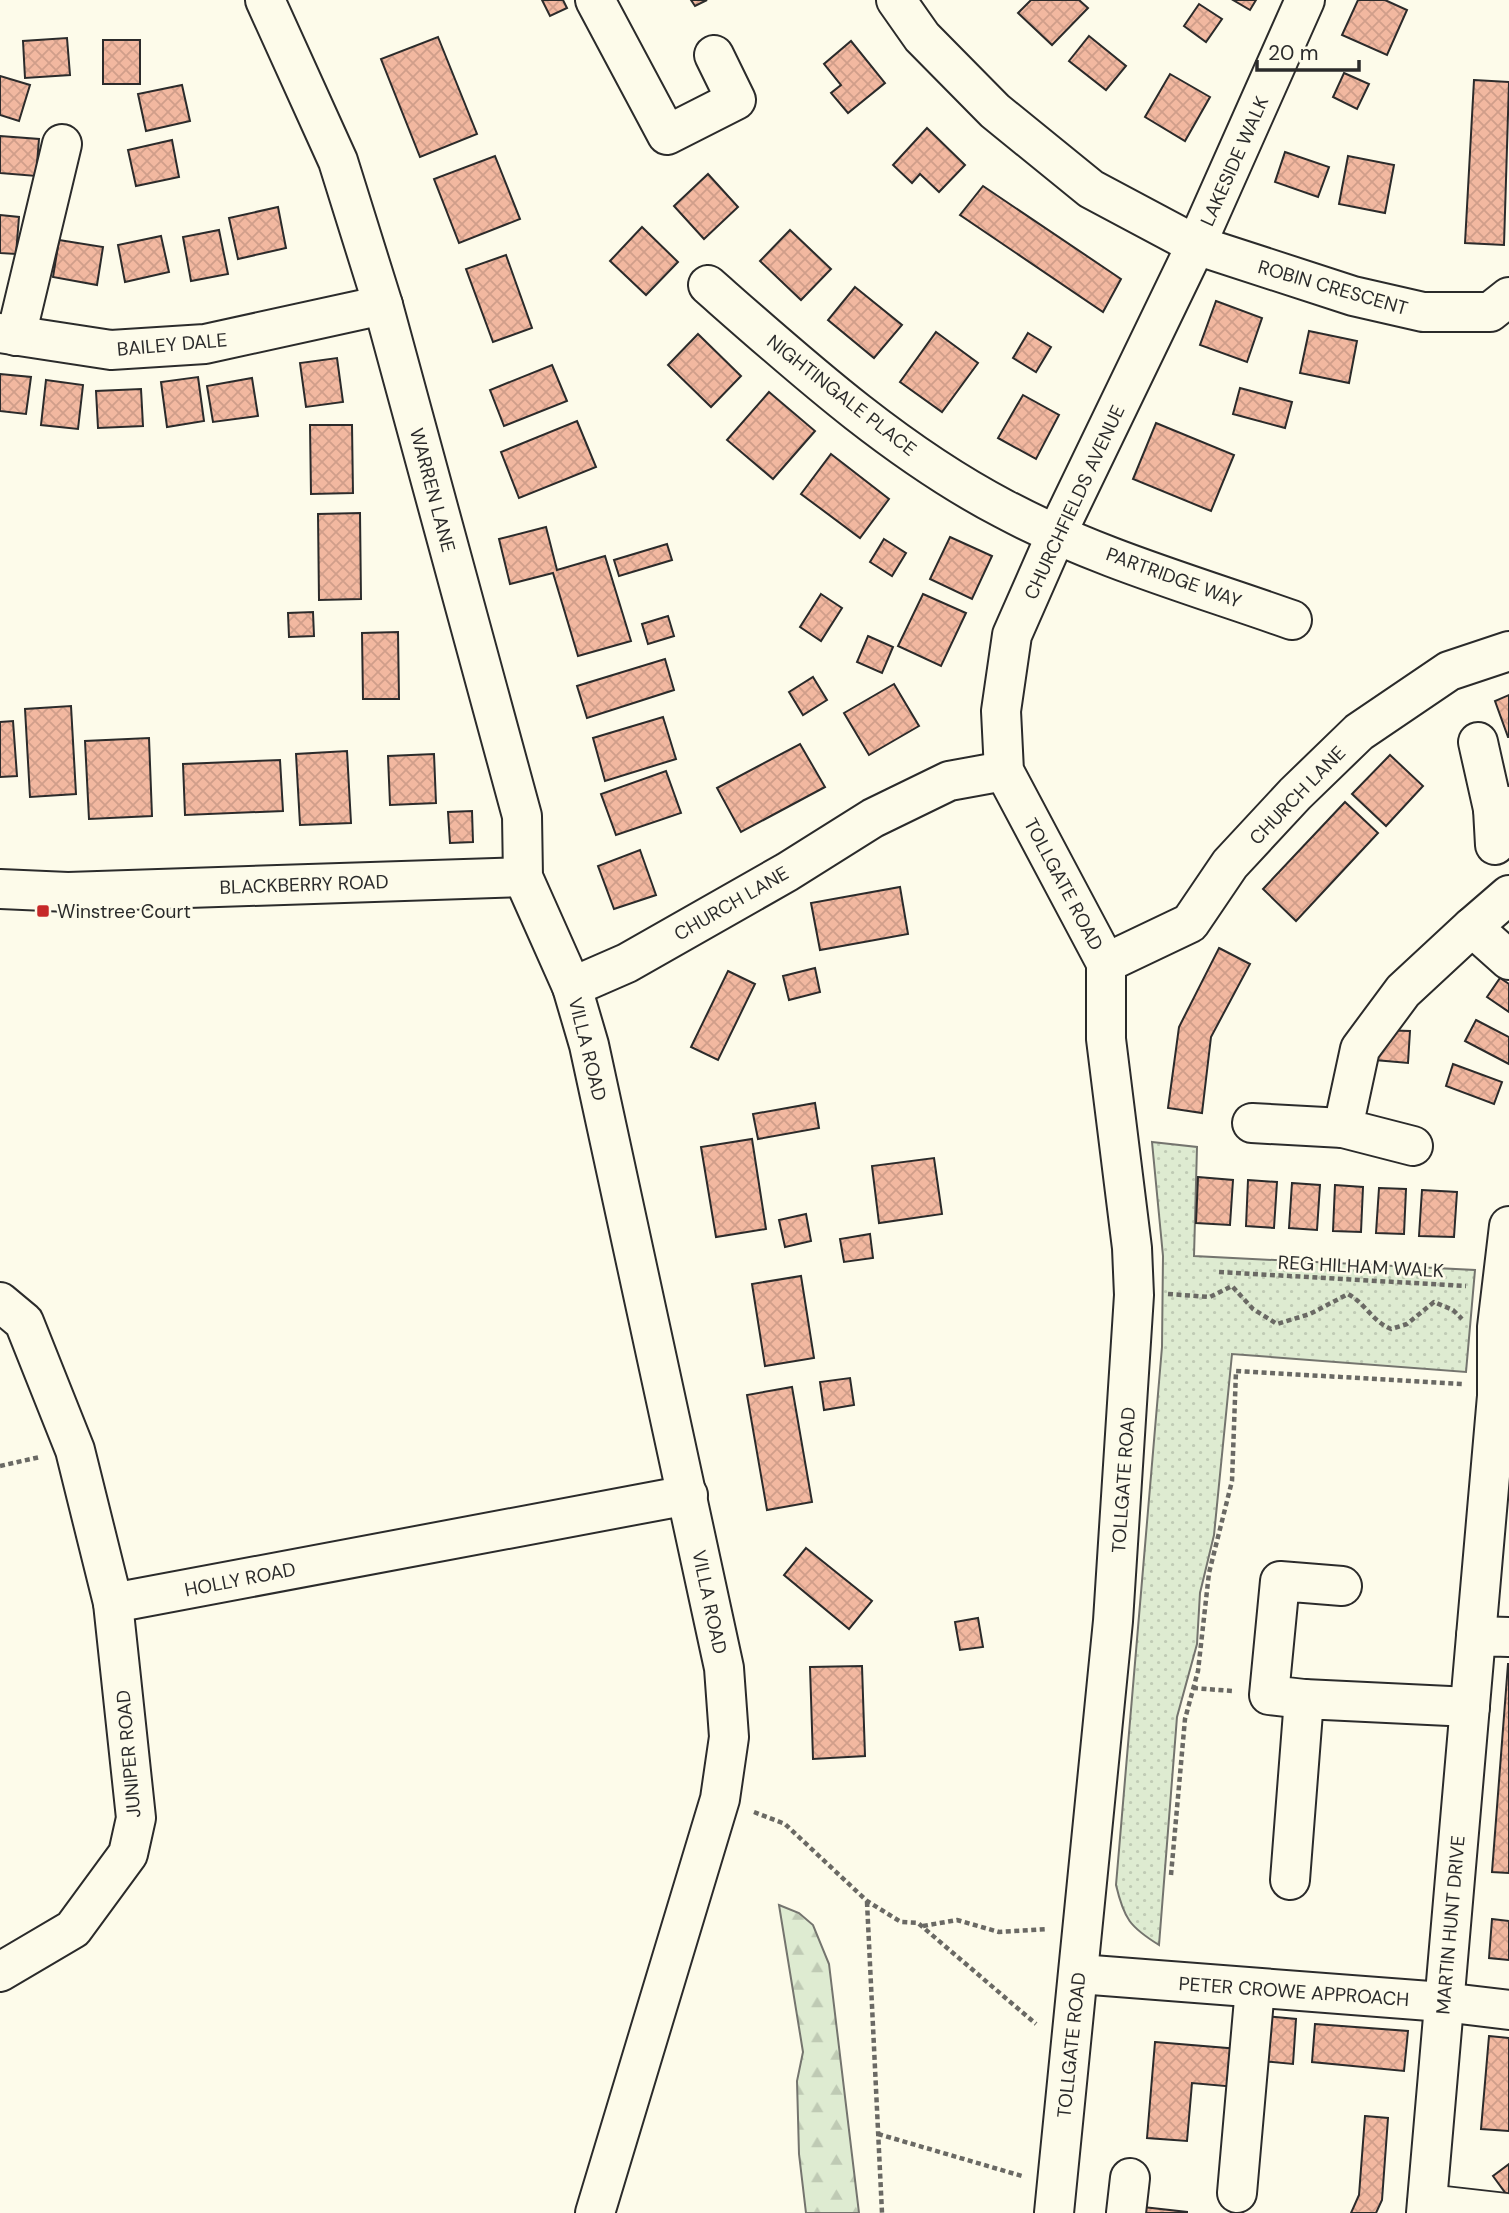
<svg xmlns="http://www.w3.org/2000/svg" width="1509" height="2213" viewBox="0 0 1509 2213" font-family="'DM Sans',sans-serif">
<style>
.grass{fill:url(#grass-dots);stroke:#74746e;stroke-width:2}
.forest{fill:url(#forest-firs);stroke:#74746e;stroke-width:2}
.building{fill:url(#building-cross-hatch);stroke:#2b2b2b;stroke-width:2}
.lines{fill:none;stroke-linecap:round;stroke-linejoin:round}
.minor-casing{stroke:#2b2b2b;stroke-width:42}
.path{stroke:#6a6964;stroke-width:4.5;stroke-dasharray:5 3.5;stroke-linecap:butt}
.minor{stroke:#fdfbea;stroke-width:38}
.poi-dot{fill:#c62828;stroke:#fdfbea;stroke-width:2.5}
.labels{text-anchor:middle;stroke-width:5;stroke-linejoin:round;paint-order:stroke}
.street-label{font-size:19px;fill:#2b2b2b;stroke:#fdfbea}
.poi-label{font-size:19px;fill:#2b2b2b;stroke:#fdfbea;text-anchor:start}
</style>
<defs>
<pattern id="grass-dots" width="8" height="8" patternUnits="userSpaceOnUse" patternTransform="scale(1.75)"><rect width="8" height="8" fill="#deebd1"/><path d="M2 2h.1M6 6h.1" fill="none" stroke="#bfcab4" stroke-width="1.8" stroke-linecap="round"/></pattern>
<pattern id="forest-firs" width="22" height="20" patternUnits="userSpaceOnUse" patternTransform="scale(1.75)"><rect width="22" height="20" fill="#deebd1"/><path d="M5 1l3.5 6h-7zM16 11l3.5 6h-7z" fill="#bfcab4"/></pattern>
<pattern id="building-cross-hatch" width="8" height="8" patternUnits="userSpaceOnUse" patternTransform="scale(1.75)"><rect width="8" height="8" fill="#f2b8a0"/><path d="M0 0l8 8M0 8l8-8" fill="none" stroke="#d09e8a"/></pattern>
</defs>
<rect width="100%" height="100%" fill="#fdfbea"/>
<path class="grass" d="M 1152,1142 L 1197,1147 L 1194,1256 L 1475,1270 L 1466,1372 L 1232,1354 L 1214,1535 L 1200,1593 L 1197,1644 L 1177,1717 L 1159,1945 C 1130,1927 1124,1919 1116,1885 L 1162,1347 L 1163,1256 Z"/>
<path class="forest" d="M 779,1905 L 799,1913 L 813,1925 L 829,1964 L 859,2213 L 806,2213 L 799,2154 L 797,2081 L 803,2052 Z"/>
<g class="building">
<path d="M 542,0 L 563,0 L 567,8 L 550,16 Z"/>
<path d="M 691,0 L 707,0 L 695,6 Z"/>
<path d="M 1031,0 L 1079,0 L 1088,8 L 1052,45 L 1018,13 Z"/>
<path d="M 1233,0 L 1256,0 L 1250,10 Z"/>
<path d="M 1358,0 L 1385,0 L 1407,10 L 1387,55 L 1342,35 Z"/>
<path d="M 1199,4 L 1222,19 L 1206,42 L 1184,26 Z"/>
<path d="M 1089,36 L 1126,66 L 1106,90 L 1069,61 Z"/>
<path d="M 438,37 L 477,134 L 420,157 L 381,59 Z"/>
<path d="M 67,38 L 70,75 L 25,78 L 23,41 Z"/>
<rect x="103" y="40" width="37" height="44"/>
<path d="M 851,41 L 885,83 L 848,113 L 831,93 L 841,85 L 824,64 Z"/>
<path d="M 1344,73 L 1369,84 L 1357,109 L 1333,97 Z"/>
<path d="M 1170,74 L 1210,97 L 1185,141 L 1145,117 Z"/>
<path d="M 0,76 L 30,85 L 19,121 L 0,115 Z"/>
<path d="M 1474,80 L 1509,82 L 1504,245 L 1465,243 Z"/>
<path d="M 182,85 L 190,121 L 146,131 L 138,94 Z"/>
<path d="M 927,128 L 965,165 L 939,192 L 920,174 L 912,183 L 893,165 Z"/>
<path d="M 0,136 L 39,139 L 36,176 L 0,173 Z"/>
<path d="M 172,140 L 179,177 L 136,186 L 128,150 Z"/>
<path d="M 1285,152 L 1329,167 L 1318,197 L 1275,182 Z"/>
<path d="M 495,156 L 520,219 L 459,243 L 434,179 Z"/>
<path d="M 1348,156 L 1394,165 L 1385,213 L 1339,204 Z"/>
<path d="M 708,174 L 738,207 L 704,239 L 674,206 Z"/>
<path d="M 983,186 L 1121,279 L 1103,312 L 960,215 Z"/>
<path d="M 278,207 L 286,248 L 238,259 L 229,218 Z"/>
<path d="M 0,215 L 19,217 L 16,254 L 0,253 Z"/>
<path d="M 642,227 L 678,262 L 646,295 L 610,261 Z"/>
<path d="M 219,230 L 228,274 L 191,281 L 183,237 Z"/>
<path d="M 790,230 L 831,269 L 801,300 L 760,261 Z"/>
<path d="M 161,236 L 169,272 L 125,282 L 118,245 Z"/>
<path d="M 59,240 L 103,247 L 97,285 L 53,277 Z"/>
<path d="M 506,255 L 532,328 L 493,342 L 466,269 Z"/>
<path d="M 855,287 L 902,325 L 874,358 L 828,320 Z"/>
<path d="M 1216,301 L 1262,318 L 1247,362 L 1200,345 Z"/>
<path d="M 1309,331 L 1357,341 L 1349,383 L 1300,373 Z"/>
<path d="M 936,332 L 978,363 L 942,412 L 900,382 Z"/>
<path d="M 1028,333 L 1051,347 L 1036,372 L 1013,358 Z"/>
<path d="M 698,334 L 741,376 L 711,407 L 668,365 Z"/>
<path d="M 337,358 L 343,402 L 306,407 L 300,363 Z"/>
<path d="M 552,365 L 567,401 L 504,426 L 490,390 Z"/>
<path d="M 0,374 L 31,377 L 26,414 L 0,411 Z"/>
<path d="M 198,377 L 204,421 L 167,427 L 161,382 Z"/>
<path d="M 252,378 L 258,416 L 213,422 L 207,386 Z"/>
<path d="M 46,380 L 83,385 L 78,429 L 41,425 Z"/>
<path d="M 1240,388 L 1292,402 L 1285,428 L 1233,414 Z"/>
<path d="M 141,389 L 143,426 L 98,428 L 96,391 Z"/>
<path d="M 769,392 L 815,431 L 773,479 L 727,440 Z"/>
<path d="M 1023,395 L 1059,415 L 1036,459 L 998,438 Z"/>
<path d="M 577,421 L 596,467 L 519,498 L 501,452 Z"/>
<path d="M 1156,423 L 1234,455 L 1211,511 L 1133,479 Z"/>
<path d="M 310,425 L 352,425 L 353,493 L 311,494 Z"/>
<path d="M 831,454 L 889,499 L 860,538 L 801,494 Z"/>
<path d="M 360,513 L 361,599 L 319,600 L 318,514 Z"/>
<path d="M 546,527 L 557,570 L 605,556 L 631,641 L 578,656 L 553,573 L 510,584 L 499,539 Z"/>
<path d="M 950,537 L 992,556 L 972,599 L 930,579 Z"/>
<path d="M 884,539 L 906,553 L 892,576 L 870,562 Z"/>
<path d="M 667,544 L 672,560 L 619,576 L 614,560 Z"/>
<path d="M 821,594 L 842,608 L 821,641 L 800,627 Z"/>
<path d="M 923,594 L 966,613 L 941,666 L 898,646 Z"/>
<path d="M 313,612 L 314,636 L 289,637 L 288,613 Z"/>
<path d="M 668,616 L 674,636 L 648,644 L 642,624 Z"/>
<path d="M 398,632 L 399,699 L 363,699 L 362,633 Z"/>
<path d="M 868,636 L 893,647 L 882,673 L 857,662 Z"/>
<path d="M 665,659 L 674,690 L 587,718 L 577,686 Z"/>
<path d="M 813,677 L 827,700 L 803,715 L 789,692 Z"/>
<path d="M 894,684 L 919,726 L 869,755 L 844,713 Z"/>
<path d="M 1509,695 L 1509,737 L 1508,737 L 1495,701 Z"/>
<path d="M 71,706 L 76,794 L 30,797 L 25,709 Z"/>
<path d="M 663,717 L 676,759 L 605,781 L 593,738 Z"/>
<path d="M 13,721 L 17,776 L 0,777 L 0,722 Z"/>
<path d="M 149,738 L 152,816 L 89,819 L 85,741 Z"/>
<path d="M 800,744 L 825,787 L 741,832 L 717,788 Z"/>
<path d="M 347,751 L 351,823 L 300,825 L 296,754 Z"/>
<path d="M 434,754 L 436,803 L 390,805 L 388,756 Z"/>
<path d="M 1390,755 L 1423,786 L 1386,826 L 1352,794 Z"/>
<path d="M 280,760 L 283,811 L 185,815 L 183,764 Z"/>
<path d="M 666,771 L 681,813 L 616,835 L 601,794 Z"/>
<path d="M 1345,802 L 1378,833 L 1296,921 L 1263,889 Z"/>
<path d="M 472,811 L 473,842 L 450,843 L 448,812 Z"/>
<path d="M 640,850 L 656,895 L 614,909 L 598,866 Z"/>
<path d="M 900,887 L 908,934 L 820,950 L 811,903 Z"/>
<path d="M 1219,948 L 1250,964 L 1211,1037 L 1202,1113 L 1168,1108 L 1179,1027 Z"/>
<path d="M 815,968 L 820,992 L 789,1000 L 783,976 Z"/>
<path d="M 728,971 L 755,984 L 718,1060 L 691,1047 Z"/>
<path d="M 1500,978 L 1509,984 L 1509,1012 L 1487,997 Z"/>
<path d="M 1476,1020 L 1509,1037 L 1509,1064 L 1465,1041 Z"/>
<path d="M 1377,1030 L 1410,1031 L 1408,1063 L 1375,1060 Z"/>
<path d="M 1453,1064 L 1502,1082 L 1494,1104 L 1446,1086 Z"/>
<path d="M 815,1103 L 819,1128 L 758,1139 L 753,1114 Z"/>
<path d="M 752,1139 L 766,1229 L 716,1237 L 701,1147 Z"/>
<path d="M 934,1158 L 942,1214 L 879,1223 L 872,1166 Z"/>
<path d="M 1198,1177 L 1233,1180 L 1230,1225 L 1196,1223 Z"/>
<path d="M 1248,1180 L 1277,1182 L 1274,1228 L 1246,1226 Z"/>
<path d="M 1292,1183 L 1320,1185 L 1317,1230 L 1289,1228 Z"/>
<path d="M 1335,1185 L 1363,1187 L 1361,1232 L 1333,1231 Z"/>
<path d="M 1379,1188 L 1406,1189 L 1404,1234 L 1376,1233 Z"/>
<path d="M 1422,1190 L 1457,1192 L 1454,1237 L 1419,1236 Z"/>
<path d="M 806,1214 L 811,1241 L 785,1247 L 779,1220 Z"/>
<path d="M 870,1234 L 873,1258 L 844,1262 L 840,1239 Z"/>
<path d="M 801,1276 L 814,1358 L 765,1366 L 752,1284 Z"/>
<path d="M 850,1378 L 854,1405 L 824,1410 L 820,1382 Z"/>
<path d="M 792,1387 L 812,1502 L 767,1510 L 747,1395 Z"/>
<path d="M 806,1548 L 872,1601 L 849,1629 L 784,1575 Z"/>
<path d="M 978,1618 L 983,1647 L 960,1650 L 955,1622 Z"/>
<path d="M 1508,1664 L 1509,1664 L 1509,1873 L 1492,1872 Z"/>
<path d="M 862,1666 L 865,1756 L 813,1759 L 810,1667 Z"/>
<path d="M 1492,1919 L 1509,1921 L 1509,1960 L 1489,1958 Z"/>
<path d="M 1264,2016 L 1296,2019 L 1293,2064 L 1261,2061 Z"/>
<path d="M 1315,2024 L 1408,2031 L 1404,2071 L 1312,2062 Z"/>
<path d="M 1489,2036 L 1509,2038 L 1509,2131 L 1481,2129 Z"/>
<path d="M 1155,2042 L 1239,2049 L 1236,2087 L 1192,2083 L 1187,2141 L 1147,2138 Z"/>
<path d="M 1365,2116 L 1388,2118 L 1382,2200 L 1376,2213 L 1351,2213 L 1359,2195 Z"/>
<path d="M 1509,2164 L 1509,2198 L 1493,2176 Z"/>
<path d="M 1143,2207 L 1187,2212 L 1187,2213 L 1142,2213 Z"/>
</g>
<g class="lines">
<defs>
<g id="minor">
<path d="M 265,0 L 338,161 L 383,305 L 522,816 L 523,877 L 572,987 L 589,1045 L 724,1668 L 729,1737 L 720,1799 L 595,2213"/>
<path d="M 595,0 L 667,135 L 736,100 L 714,55"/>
<path d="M 896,0 L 922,37 L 995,111 L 1091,189 L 1196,245 L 1353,296 L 1423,312 L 1490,312 L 1509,297"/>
<path d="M 708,285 C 800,366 895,452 1004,509 C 1094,557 1196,586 1292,620"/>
<path d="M 0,333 L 111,350 L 205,344 L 383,305"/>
<path d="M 16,336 L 62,144"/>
<path d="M 1478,742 L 1493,809 L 1509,806"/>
<path d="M 1493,809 L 1495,845"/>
<path d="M 0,889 L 68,892 L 523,877"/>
<path d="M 1509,895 L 1472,927 L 1509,960"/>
<path d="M 1106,963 L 1190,923 L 1230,864 L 1295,794 L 1359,732 L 1449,671 L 1509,651"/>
<path d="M 572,987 L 627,963 L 787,872 L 873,818 L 949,781 L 1004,771"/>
<path d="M 1252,1123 L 1343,1128"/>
<path d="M 1413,1146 L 1343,1128 L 1360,1049 L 1403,991 L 1472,927"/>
<path d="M 0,1302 L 24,1322 L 75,1450 L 113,1603 L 688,1495"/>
<path d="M 1476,1636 L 1497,1396 L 1497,1327 L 1509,1226"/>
<path d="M 1304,1699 L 1269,1695 L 1280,1581 L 1342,1586"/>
<path d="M 1290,1880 L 1304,1699 L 1470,1707"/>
<path d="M 0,1972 L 73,1929 L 128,1854 L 136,1818 L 113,1603"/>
<path d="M 1079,1974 L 1443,2002 L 1509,2010"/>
<path d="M 1237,2193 L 1255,1988"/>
<path d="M 1427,2204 L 1506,2213"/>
<path d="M 1054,2213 L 1113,1621 L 1134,1295 L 1132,1248 L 1106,1039 L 1106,963 L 1004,771 L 1001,711 L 1012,635 L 1056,535 L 1196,245 L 1305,0"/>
<path d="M 1126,2213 L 1130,2178"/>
<path d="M 1426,2213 L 1476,1636 L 1509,1637"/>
</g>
</defs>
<use href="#minor" class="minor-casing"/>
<g class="path">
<path d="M 1219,1272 L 1466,1286"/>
<path d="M 1168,1294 L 1210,1297 L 1232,1286 L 1253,1309 L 1277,1324 L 1310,1314 L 1348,1294 C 1366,1304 1372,1321 1391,1329 L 1407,1324 L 1434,1302 L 1453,1310 L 1462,1319"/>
<path d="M 0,1466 L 40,1457"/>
<path d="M 1193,1688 L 1233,1691"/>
<path d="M 754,1812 L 785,1824 L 867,1901 L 901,1922 L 918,1923 L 1036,2024"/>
<path d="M 1171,1875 L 1185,1719 L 1198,1671 L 1209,1573 L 1232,1481 L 1236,1371 L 1463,1384"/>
<path d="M 867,1902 L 882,2213"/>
<path d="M 923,1926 L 957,1920 L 999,1932 L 1048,1929"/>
<path d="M 878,2134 L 1022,2176"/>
</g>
<use href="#minor" class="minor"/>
</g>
<rect class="poi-dot" x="36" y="904" width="14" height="14" rx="3.5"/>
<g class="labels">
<g class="street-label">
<text transform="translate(1234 161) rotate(-66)" y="7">LAKESIDE WALK</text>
<text transform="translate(1333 287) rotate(16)" y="7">ROBIN CRESCENT</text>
<text transform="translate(172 344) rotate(-5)" y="7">BAILEY DALE</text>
<text transform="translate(842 395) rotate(38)" y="7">NIGHTINGALE PLACE</text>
<text transform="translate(433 490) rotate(75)" y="7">WARREN LANE</text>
<text transform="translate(1074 502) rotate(-65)" y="7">CHURCHFIELDS AVENUE</text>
<text transform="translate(1174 577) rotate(20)" y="7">PARTRIDGE WAY</text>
<text transform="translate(1297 795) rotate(-46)" y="7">CHURCH LANE</text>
<text transform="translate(304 884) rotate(-2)" y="7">BLACKBERRY ROAD</text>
<text transform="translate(1064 884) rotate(62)" y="7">TOLLGATE ROAD</text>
<text transform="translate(731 903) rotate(-30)" y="7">CHURCH LANE</text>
<text transform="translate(588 1049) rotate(76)" y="7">VILLA ROAD</text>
<text transform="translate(1361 1266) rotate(3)" y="7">REG HILHAM WALK</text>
<text transform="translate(1123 1480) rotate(-86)" y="7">TOLLGATE ROAD</text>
<text transform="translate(240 1579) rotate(-11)" y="7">HOLLY ROAD</text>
<text transform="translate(710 1602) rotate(78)" y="7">VILLA ROAD</text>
<text transform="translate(128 1754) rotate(-95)" y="7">JUNIPER ROAD</text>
<text transform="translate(1450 1925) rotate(-85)" y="7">MARTIN HUNT DRIVE</text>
<text transform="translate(1294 1991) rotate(4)" y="7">PETER CROWE APPROACH</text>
<text transform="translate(1071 2045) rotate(-84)" y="7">TOLLGATE ROAD</text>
</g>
<g class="poi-label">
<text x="57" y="918">Winstree Court</text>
</g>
</g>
<path d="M1257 60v10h102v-10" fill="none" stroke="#2b2b2b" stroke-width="3.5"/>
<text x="1268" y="60" font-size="21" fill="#2b2b2b" stroke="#fdfbea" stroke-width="5" paint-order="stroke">20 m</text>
</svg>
